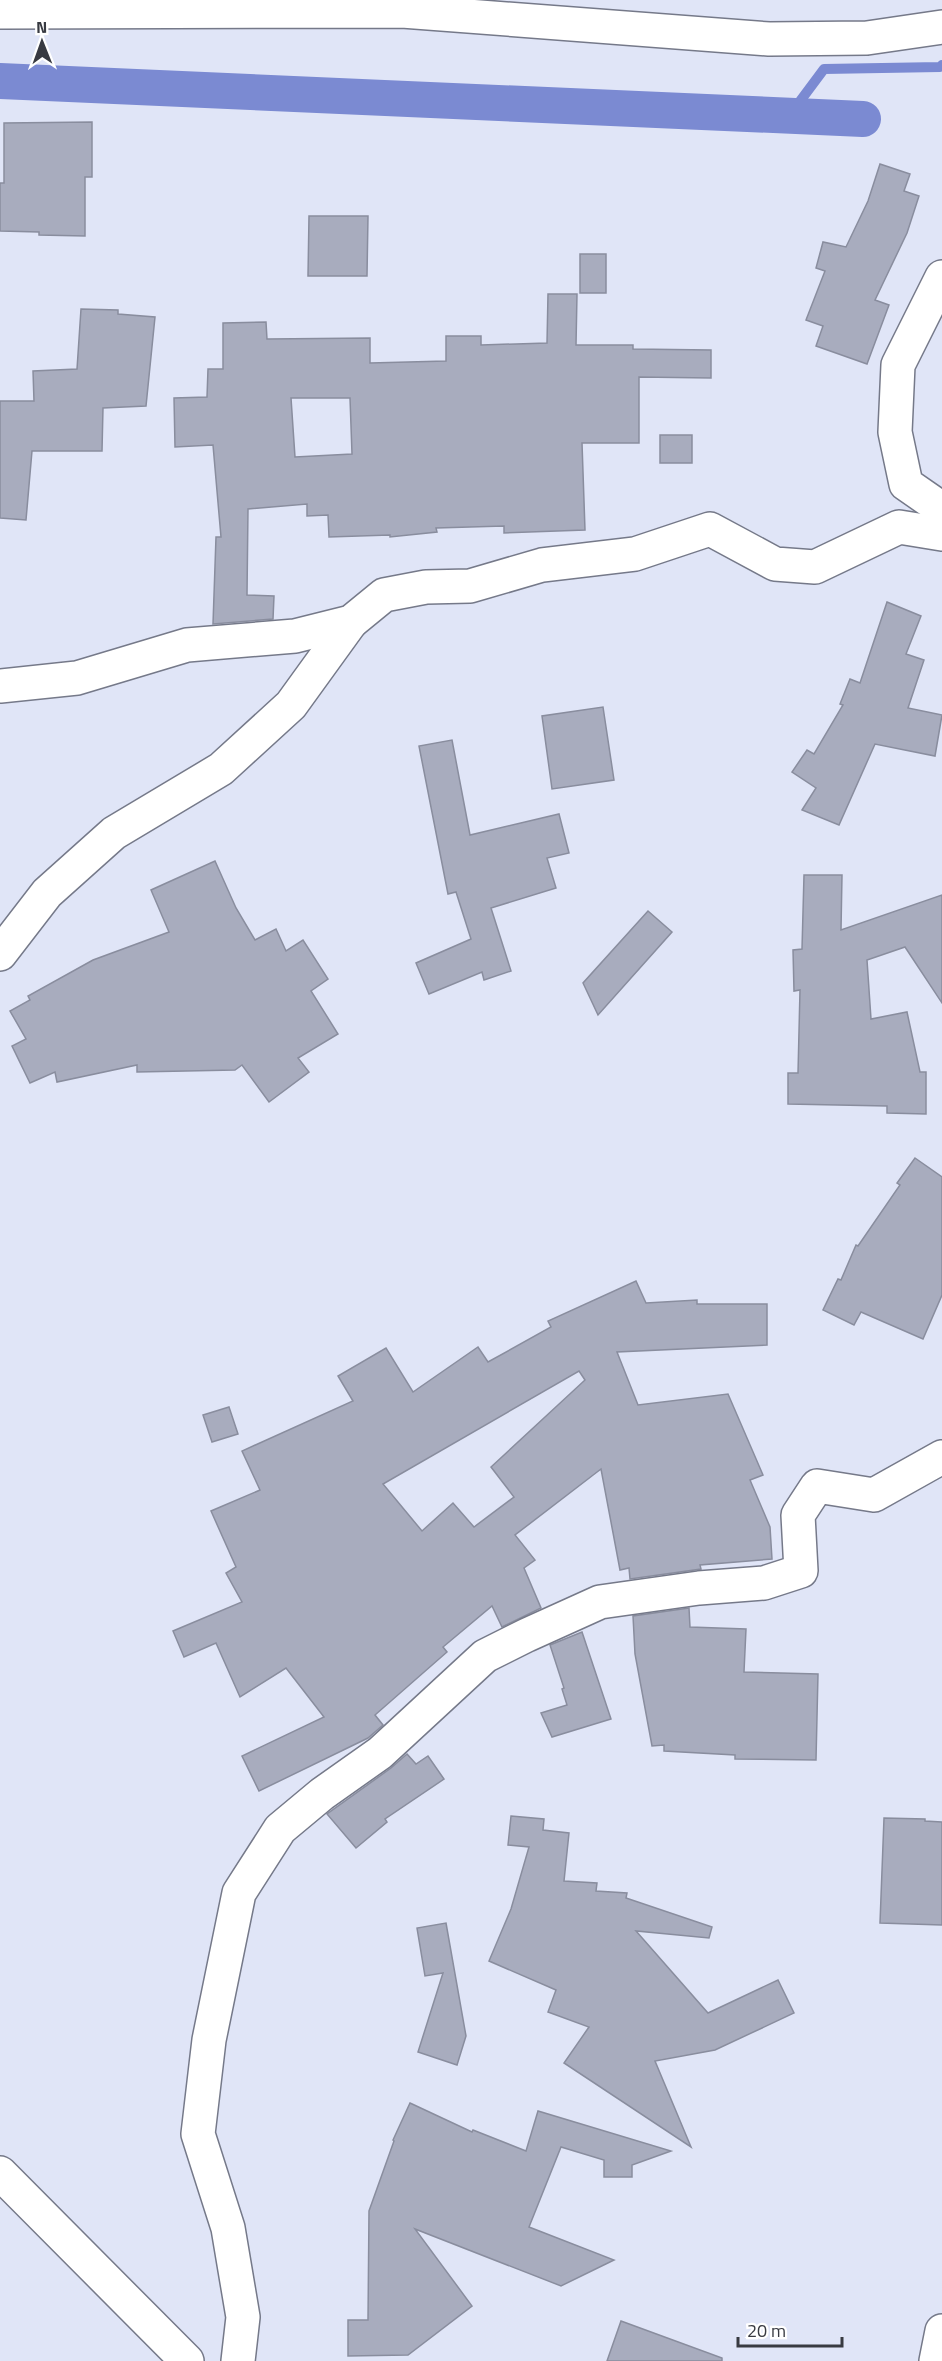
<svg xmlns="http://www.w3.org/2000/svg" width="942" height="2361" viewBox="0 0 942 2361" font-family="'Titillium Web',sans-serif">
<style>
.lines{fill:none;stroke-linecap:round;stroke-linejoin:round}
.stream{stroke:#7b8ad2;stroke-width:10}
.canal{stroke:#7b8ad2;stroke-width:36}
.building{fill:#a8acbe;stroke:#898d9e;stroke-width:1.5;fill-rule:evenodd}
.minor-casing{stroke:#757989;stroke-width:36}
.highway-casing{stroke:#757989;stroke-width:36}
.minor{stroke:#fff;stroke-width:33}
.highway{stroke:#fff;stroke-width:33}
</style>
<rect width="100%" height="100%" fill="#e0e5f7"/>
<g class="lines">
<path class="stream" d="M 789,116 L 824,69 L 940,67 L 942,65"/>
<path class="canal" d="M 0,81 L 863,119"/>
</g>
<g class="building">
<path d="M 92,122 L 92,177 L 85,177 L 85,236 L 39,235 L 39,232 L 0,231 L 0,183 L 4,183 L 4,123 Z"/>
<path d="M 880,164 L 910,174 L 904,191 L 919,196 L 907,233 L 875,300 L 889,305 L 867,364 L 816,346 L 823,326 L 806,320 L 825,271 L 816,268 L 823,242 L 846,247 L 868,201 Z"/>
<path d="M 309,216 L 368,216 L 367,276 L 308,276 Z"/>
<rect x="580" y="254" width="26" height="39"/>
<path d="M 548,294 L 577,294 L 576,345 L 633,345 L 633,349 L 711,350 L 711,378 L 639,377 L 639,443 L 582,443 L 585,530 L 504,533 L 504,526 L 436,528 L 437,532 L 390,537 L 390,535 L 329,537 L 328,515 L 307,516 L 307,504 L 248,509 L 247,595 L 274,596 L 273,619 L 213,624 L 216,537 L 221,537 L 213,445 L 175,447 L 174,398 L 207,397 L 208,369 L 223,369 L 223,323 L 266,322 L 267,339 L 370,338 L 370,363 L 446,361 L 446,336 L 481,336 L 481,345 L 547,343 ZM 291,398 L 350,398 L 352,454 L 295,457 Z"/>
<path d="M 81,309 L 118,310 L 118,314 L 155,317 L 146,406 L 103,408 L 102,451 L 32,451 L 26,520 L 0,518 L 0,401 L 34,401 L 33,371 L 77,369 Z"/>
<rect x="660" y="435" width="32" height="28"/>
<path d="M 887,602 L 921,616 L 906,654 L 924,660 L 908,708 L 942,715 L 935,756 L 875,744 L 839,825 L 802,810 L 816,788 L 792,772 L 807,750 L 814,754 L 843,705 L 840,704 L 850,679 L 860,683 Z"/>
<path d="M 603,707 L 614,780 L 552,789 L 542,716 Z"/>
<path d="M 452,740 L 470,835 L 559,814 L 569,853 L 547,858 L 556,888 L 491,908 L 511,971 L 484,980 L 482,972 L 429,994 L 416,963 L 471,939 L 456,892 L 448,894 L 419,746 Z"/>
<path d="M 215,861 L 236,908 L 255,940 L 276,929 L 286,951 L 303,940 L 328,979 L 311,991 L 338,1034 L 298,1058 L 309,1072 L 269,1102 L 242,1065 L 235,1070 L 137,1072 L 137,1065 L 57,1082 L 55,1072 L 30,1083 L 12,1046 L 26,1039 L 10,1011 L 30,1000 L 28,996 L 93,960 L 169,932 L 151,890 Z"/>
<path d="M 804,875 L 842,875 L 841,930 L 942,895 L 942,1003 L 905,947 L 867,960 L 871,1019 L 907,1012 L 920,1072 L 926,1072 L 926,1114 L 887,1113 L 887,1106 L 788,1104 L 788,1073 L 798,1073 L 800,990 L 794,991 L 793,950 L 802,949 Z"/>
<path d="M 648,911 L 672,932 L 598,1015 L 583,983 Z"/>
<path d="M 915,1158 L 942,1177 L 942,1295 L 923,1339 L 861,1312 L 854,1325 L 823,1310 L 838,1279 L 841,1280 L 856,1245 L 858,1246 L 900,1185 L 897,1183 Z"/>
<path d="M 636,1281 L 646,1303 L 697,1300 L 697,1304 L 767,1304 L 767,1345 L 617,1352 L 638,1405 L 728,1394 L 763,1475 L 750,1480 L 770,1527 L 772,1559 L 700,1565 L 701,1569 L 630,1579 L 629,1568 L 620,1570 L 601,1469 L 515,1535 L 535,1560 L 524,1568 L 541,1608 L 502,1627 L 492,1606 L 443,1647 L 447,1652 L 375,1715 L 383,1725 L 368,1738 L 259,1791 L 242,1756 L 324,1717 L 286,1668 L 240,1697 L 216,1643 L 184,1657 L 173,1631 L 242,1602 L 226,1573 L 236,1567 L 211,1511 L 260,1490 L 242,1451 L 353,1401 L 338,1376 L 386,1348 L 413,1392 L 478,1347 L 488,1362 L 551,1327 L 548,1321 ZM 579,1371 L 585,1380 L 491,1467 L 514,1497 L 474,1527 L 453,1503 L 422,1531 L 383,1484 Z"/>
<path d="M 229,1407 L 238,1434 L 212,1442 L 203,1415 Z"/>
<path d="M 689,1608 L 690,1627 L 746,1629 L 744,1672 L 818,1674 L 816,1760 L 735,1759 L 735,1755 L 664,1751 L 664,1745 L 652,1746 L 635,1654 L 633,1616 Z"/>
<path d="M 582,1632 L 611,1719 L 552,1737 L 541,1713 L 567,1705 L 562,1689 L 564,1688 L 550,1645 Z"/>
<path d="M 407,1754 L 416,1764 L 428,1756 L 444,1779 L 385,1819 L 387,1822 L 356,1848 L 327,1814 L 391,1768 Z"/>
<path d="M 511,1816 L 544,1819 L 543,1830 L 569,1833 L 564,1881 L 597,1883 L 596,1891 L 627,1893 L 626,1898 L 712,1927 L 709,1938 L 636,1931 L 708,2013 L 778,1980 L 794,2013 L 715,2050 L 655,2061 L 691,2147 L 564,2063 L 589,2027 L 548,2012 L 556,1990 L 489,1961 L 511,1909 L 529,1847 L 508,1845 Z"/>
<path d="M 884,1818 L 925,1819 L 925,1821 L 942,1822 L 942,1925 L 880,1923 Z"/>
<path d="M 446,1923 L 466,2036 L 457,2065 L 418,2052 L 443,1973 L 425,1976 L 417,1928 Z"/>
<path d="M 410,2103 L 472,2132 L 473,2130 L 526,2151 L 538,2111 L 671,2151 L 632,2165 L 632,2177 L 604,2177 L 604,2160 L 561,2147 L 529,2227 L 614,2260 L 561,2286 L 415,2229 L 472,2306 L 408,2355 L 348,2356 L 348,2320 L 368,2320 L 369,2211 L 394,2141 L 393,2140 Z"/>
<path d="M 621,2321 L 722,2358 L 722,2361 L 607,2361 Z"/>
</g>
<g class="lines">
<defs>
<g id="minor">
<path d="M 0,12 L 402,11 L 769,39 L 867,38 L 942,27"/>
<path d="M 942,277 L 898,365 L 895,432 L 906,484 L 942,509"/>
<path d="M 0,686 L 77,678 L 187,645 L 295,636 L 351,622 L 384,595 L 426,587 L 470,586 L 542,565 L 635,554 L 710,529 L 775,564 L 815,567 L 899,527 L 942,534"/>
<path d="M 0,954 L 47,893 L 114,833 L 221,769 L 291,705 L 351,622"/>
<path d="M 238,2361 L 243,2317 L 228,2228 L 198,2134 L 209,2040 L 239,1893 L 280,1829 L 322,1794 L 380,1753 L 485,1656 L 527,1635 L 600,1602 L 699,1588 L 764,1583 L 801,1571 L 798,1515 L 817,1486 L 874,1495 L 942,1457"/>
<path d="M 936,2361 L 942,2331"/>
</g>
<path id="highway" d="M 0,2173 L 187,2361"/>
</defs>
<use href="#minor" class="minor-casing"/>
<use href="#highway" class="highway-casing"/>
<use href="#minor" class="minor"/>
<use href="#highway" class="highway"/>
</g>
<g transform="translate(42 42) rotate(359)" stroke="#ffffff" stroke-width="4.5" paint-order="stroke">
<path d="M0-4.5L10 22L0 15L-10 22Z" fill="#383a41"/>
<text y="-9" font-size="16" font-weight="bold" text-anchor="middle" fill="#383a41">N</text>
</g>
<path d="M738 2337v9h104v-9" fill="none" stroke="#383a41" stroke-width="3"/>
<text x="747" y="2337" font-size="18" fill="#383a41" stroke="#ffffff" stroke-width="4.5" paint-order="stroke">20 m</text>
</svg>
